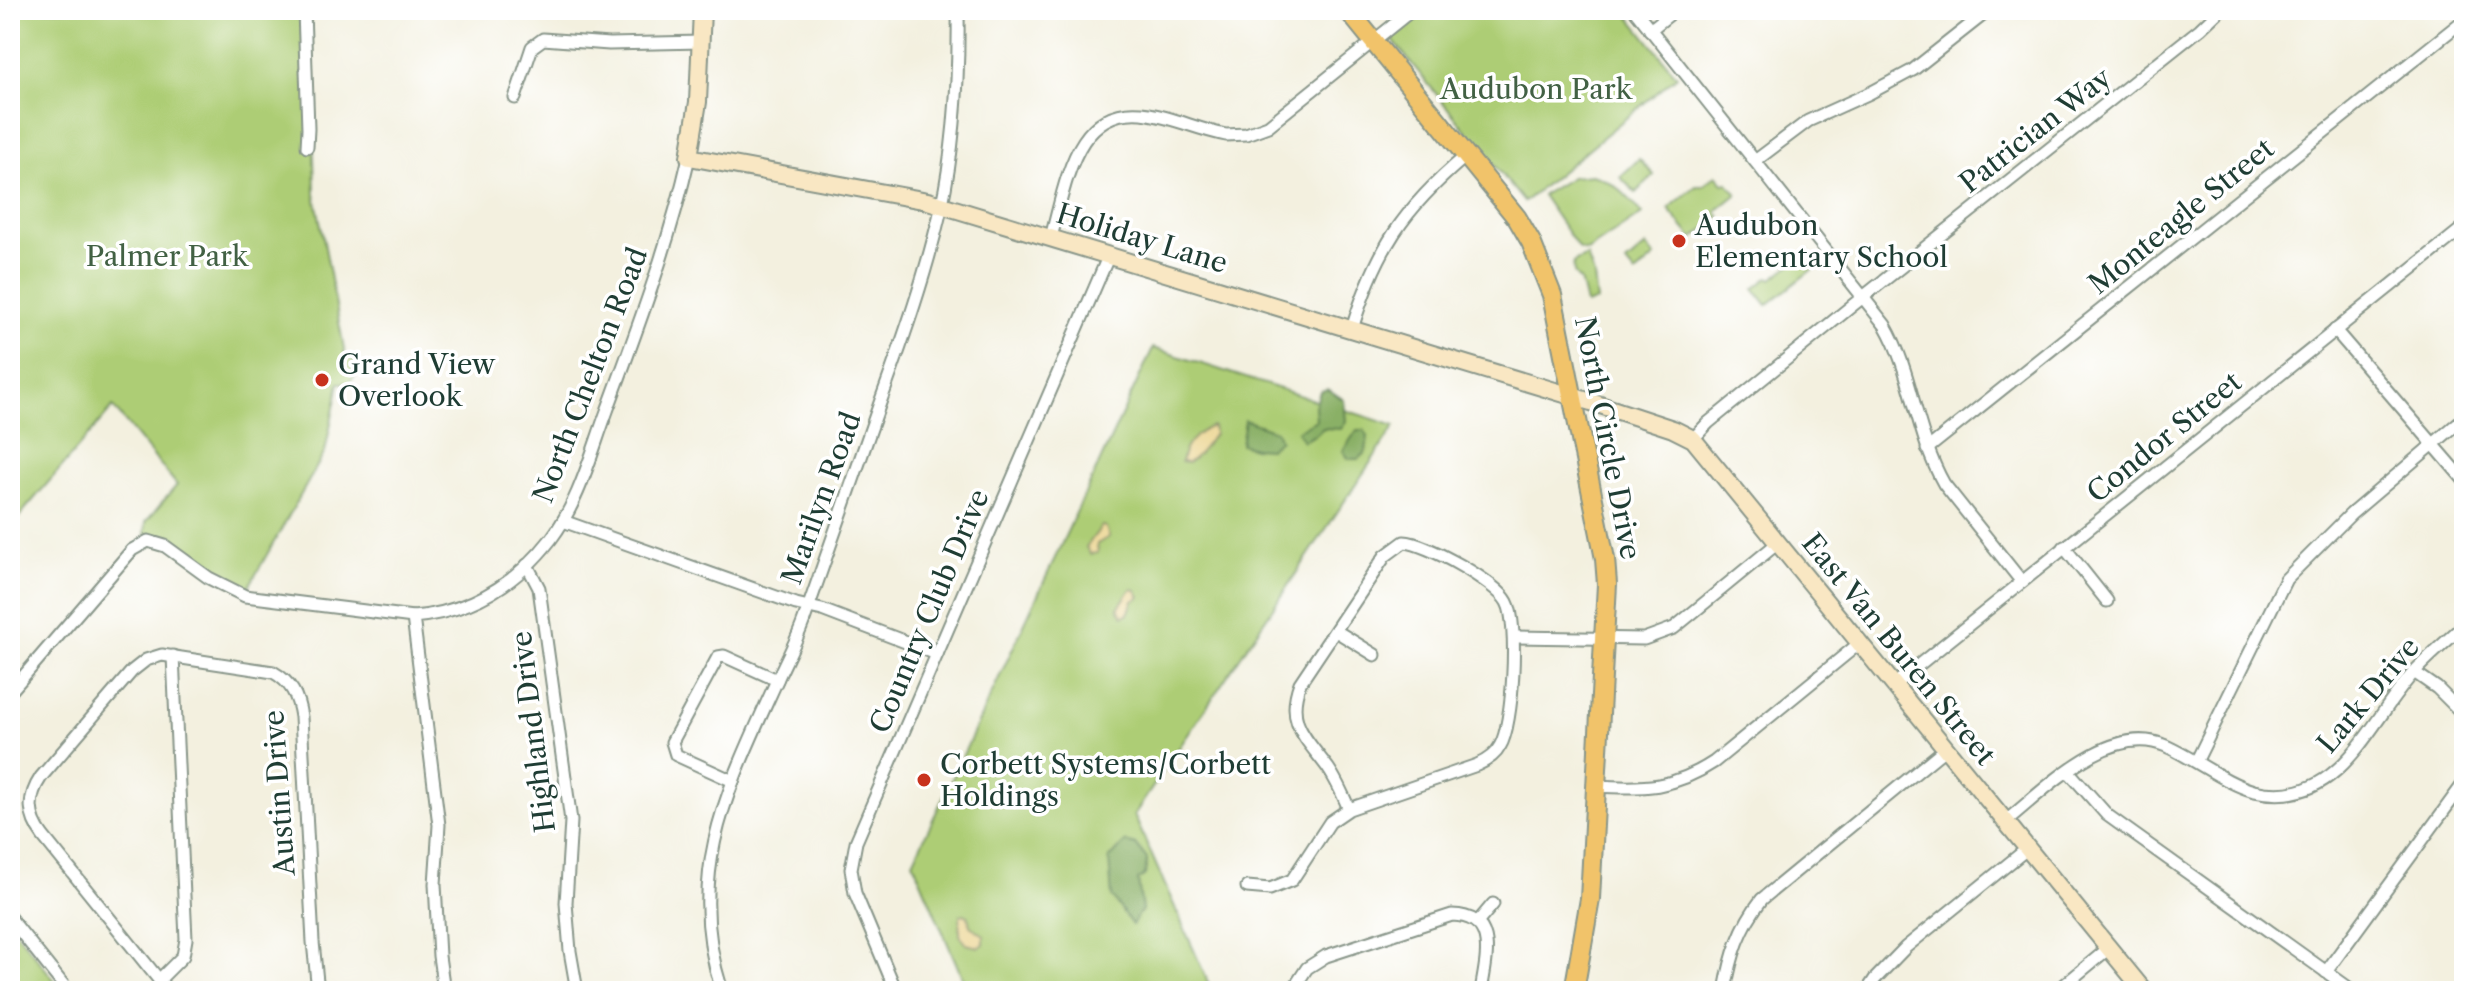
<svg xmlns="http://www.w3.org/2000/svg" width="2474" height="1001" viewBox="0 0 2474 1001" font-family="'Libre Caslon Text',serif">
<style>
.green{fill:#adcd75;stroke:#668554;stroke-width:2}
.forest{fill:#8ab066;stroke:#54764d;stroke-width:2}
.sand{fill:#eeda9e;stroke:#868c69;stroke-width:2}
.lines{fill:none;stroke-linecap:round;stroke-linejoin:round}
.street-casing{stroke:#89968a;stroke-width:15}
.secondary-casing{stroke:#89968a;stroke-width:20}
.primary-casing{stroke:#89968a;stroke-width:22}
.street{stroke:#fff;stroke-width:11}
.secondary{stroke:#f9e7c3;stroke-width:16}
.primary{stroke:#f1c36a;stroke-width:18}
.poi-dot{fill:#c8321e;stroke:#fff;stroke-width:3}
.labels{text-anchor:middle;stroke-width:7;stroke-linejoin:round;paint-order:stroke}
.park-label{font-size:28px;fill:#426144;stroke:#fff}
.street-label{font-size:28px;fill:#1f3d34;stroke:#fff}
.poi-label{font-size:28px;fill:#1f3d34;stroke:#fff;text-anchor:start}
</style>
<rect width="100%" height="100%" fill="#fff"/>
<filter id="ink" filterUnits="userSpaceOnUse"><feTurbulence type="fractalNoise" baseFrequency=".0125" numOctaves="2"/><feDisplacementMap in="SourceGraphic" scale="16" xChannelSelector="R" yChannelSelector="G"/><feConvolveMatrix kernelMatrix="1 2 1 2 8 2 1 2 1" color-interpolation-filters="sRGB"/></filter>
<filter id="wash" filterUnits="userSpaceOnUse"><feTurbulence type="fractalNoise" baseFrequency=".006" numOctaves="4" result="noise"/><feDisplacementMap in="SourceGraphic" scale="32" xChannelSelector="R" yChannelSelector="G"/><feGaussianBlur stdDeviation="1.8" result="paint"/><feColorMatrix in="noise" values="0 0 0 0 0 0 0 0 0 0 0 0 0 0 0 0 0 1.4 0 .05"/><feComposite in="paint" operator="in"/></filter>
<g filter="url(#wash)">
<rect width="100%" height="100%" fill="#f3f0df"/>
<g class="green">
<path d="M 10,10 L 310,10 L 315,194 L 345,354 L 354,361 L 357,373 L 349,383 L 339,383 L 325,452 L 247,590 C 211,585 177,536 145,536 L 146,522 L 177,485 L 113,407 L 10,527 Z"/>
<path d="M 1421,10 L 1624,10 L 1677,76 L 1524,202 L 1394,42 L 1392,38 Z"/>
<path d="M 1639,159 L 1654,175 L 1636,193 L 1620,177 Z"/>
<path d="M 1592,175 C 1614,181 1628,196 1642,214 L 1587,251 L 1579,249 L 1542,195 L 1572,177 Z"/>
<path d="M 1716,175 L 1724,184 L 1727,182 L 1737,194 L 1716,211 L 1720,216 L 1693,239 L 1668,209 L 1696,186 L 1703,186 Z"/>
<path d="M 1646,246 L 1655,257 L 1635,274 L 1626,263 Z"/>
<path d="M 1809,251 L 1819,264 L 1767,305 L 1754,289 L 1769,277 L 1772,279 Z"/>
<path d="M 1587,256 L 1594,276 L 1597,301 L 1586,304 L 1580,280 C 1574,276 1572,269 1574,262 Z"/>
<path d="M 1153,348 L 1395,426 L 1134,815 L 1212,991 L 968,991 L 913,862 Z"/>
<path d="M 10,924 L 63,991 L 10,991 Z"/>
</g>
<g class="forest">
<path d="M 1328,389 L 1344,400 L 1346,421 L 1341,429 L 1323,428 L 1317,434 L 1303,441 L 1297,431 L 1316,420 L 1315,406 L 1320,391 Z"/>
<path d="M 1245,420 L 1276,431 L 1280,440 L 1269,449 L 1254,448 L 1241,444 Z"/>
<path d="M 1357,430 L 1364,430 L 1368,436 L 1366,452 L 1358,459 L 1349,459 L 1343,451 Z"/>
<path d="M 1125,842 L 1136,845 L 1147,859 L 1145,875 L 1138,880 L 1142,910 L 1132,925 L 1112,897 L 1109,859 Z"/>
</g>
<g class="sand">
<path d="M 1213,426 L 1214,434 C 1208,443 1197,457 1188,463 L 1181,462 C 1183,446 1197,431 1213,426 Z"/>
<path d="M 1102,526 L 1106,527 L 1109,537 L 1097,544 L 1098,553 L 1090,554 L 1086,547 Z"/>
<path d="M 1131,589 L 1136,590 L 1140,597 L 1133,601 L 1128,614 L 1123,616 L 1118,608 Z"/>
<path d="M 964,914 L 968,916 L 970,926 L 984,935 L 984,944 L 979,947 L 966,944 L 960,935 L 960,915 Z"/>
</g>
</g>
<g filter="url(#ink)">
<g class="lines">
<defs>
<g id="street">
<path d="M 304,10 L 308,129 L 307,147"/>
<path d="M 1635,10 L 1885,325 C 1913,373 1915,433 1944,484 L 2022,582"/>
<path d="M 1650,30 L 1675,10"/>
<path d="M 515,98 L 532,47 L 543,39 L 609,44 L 702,42"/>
<path d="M 1755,161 L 1808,121 L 1870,93 L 1913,70 L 1989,10"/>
<path d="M 1051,237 C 1066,185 1075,101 1149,114 C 1175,118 1199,130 1226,135 L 1246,134 L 1268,126 L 1412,10"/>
<path d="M 1352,329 C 1376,250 1403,209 1466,156"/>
<path d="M 2335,330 L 2464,480"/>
<path d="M 1693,439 L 1708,423 L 1853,305 L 2200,29 L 2220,10"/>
<path d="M 1927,449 L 2464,20"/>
<path d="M 563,521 L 796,604 L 822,610 L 937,654"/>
<path d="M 2064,547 L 2107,601"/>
<path d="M 527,565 L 539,588 L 571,821 L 566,903 L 570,951 L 577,991"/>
<path d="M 413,617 L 439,825 L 435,884 L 439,956 L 444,991"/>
<path d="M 1336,631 L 1375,655"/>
<path d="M 1514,637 L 1644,639 L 1674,628 L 1779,542"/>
<path d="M 2414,672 L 2437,688 L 2464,715"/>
<path d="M 1895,684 L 2464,227"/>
<path d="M 10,692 L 132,550 L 148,541 L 165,546 L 209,578 L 245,596 L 413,617 C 470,612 516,584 551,539 C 579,502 591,454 607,411 C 638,327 669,245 689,157"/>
<path d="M 2197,760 L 2286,579 L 2351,514 L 2464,418"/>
<path d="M 2069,772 L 2107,815 L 2353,991"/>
<path d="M 733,781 L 676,755 L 672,742 L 718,657 L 724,656 L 777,680"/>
<path d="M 1596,786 C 1644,789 1673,789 1714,762 L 1861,642"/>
<path d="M 2006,821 C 2046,789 2110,721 2166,746 C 2195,759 2225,783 2254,791 C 2340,811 2368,722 2415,671 C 2430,655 2448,640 2464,625"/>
<path d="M 1247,887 L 1270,889 L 1292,880 L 1330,822 L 1349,809 L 1477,765 C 1486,761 1495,756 1500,746 C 1513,726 1519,623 1507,602 C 1496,582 1426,543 1404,542 L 1385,556 L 1300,683 C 1285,723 1306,738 1328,768 C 1337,781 1343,795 1349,809"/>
<path d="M 10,918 L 68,991"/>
<path d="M 1477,923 L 1493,904"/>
<path d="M 2326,972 L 2464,783"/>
<path d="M 159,980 L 183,956 L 186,939 L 173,656"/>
<path d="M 168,991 L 43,836 C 28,816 27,798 41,777 L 132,671 L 146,660 L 162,655 L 273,672 C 291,682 298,696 301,717 L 313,942 L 318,991"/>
<path d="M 722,991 C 683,871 730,785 778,678 C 787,658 798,638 805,617 C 830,545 856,472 881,400 C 904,337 926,274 941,209 C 955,145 959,76 958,10"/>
<path d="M 896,991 L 855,893 L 851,869 L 856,842 L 1109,255"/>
<path d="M 1292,991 L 1307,968 L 1326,956 L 1452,915 C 1499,916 1486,960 1481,991"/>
<path d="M 1725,991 C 1731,956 1740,927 1762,899 L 1946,748"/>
<path d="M 1867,991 L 1875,979 L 1906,947 L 2028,848"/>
<path d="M 2057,991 L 2109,948"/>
</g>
<path id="secondary" d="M 702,10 L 698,102 L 689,157 L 928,201 L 1591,402 L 1673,429 L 1693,439 L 2144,991"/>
<path id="primary" d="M 1348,10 L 1517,218 L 1531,242 L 1552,295 L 1605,559 L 1607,584 L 1590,899 L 1574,991"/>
</defs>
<use href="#street" class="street-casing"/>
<use href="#secondary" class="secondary-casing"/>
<use href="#primary" class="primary-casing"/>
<use href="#street" class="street"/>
<use href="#secondary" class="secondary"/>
<use href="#primary" class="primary"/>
</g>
</g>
<g class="poi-dot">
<circle cx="1679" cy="241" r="8"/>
<circle cx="322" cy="380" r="8"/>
<circle cx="924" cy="780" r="8"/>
</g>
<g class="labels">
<g class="park-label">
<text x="1536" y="99">Audubon Park</text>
<text x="167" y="266">Palmer Park</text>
</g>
<g class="street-label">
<text transform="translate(2035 130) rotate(-38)" y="10">Patrician Way</text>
<text transform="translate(2181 216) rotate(-39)" y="10">Monteagle Street</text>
<text transform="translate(1142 238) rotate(17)" y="10">Holiday Lane</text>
<text transform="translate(590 375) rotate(-69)" y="10">North Chelton Road</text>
<text transform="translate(2164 437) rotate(-39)" y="10">Condor Street</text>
<text transform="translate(1608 438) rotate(79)" y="10">North Circle Drive</text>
<text transform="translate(821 498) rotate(-70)" y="10">Marilyn Road</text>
<text transform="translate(929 611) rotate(-67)" y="10">Country Club Drive</text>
<text transform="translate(1899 649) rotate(51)" y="10">East Van Buren Street</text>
<text transform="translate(2368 695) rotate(-50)" y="10">Lark Drive</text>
<text transform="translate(533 732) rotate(-97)" y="10">Highland Drive</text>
<text transform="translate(279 793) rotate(-94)" y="10">Austin Drive</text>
</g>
<g class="poi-label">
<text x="1695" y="235">Audubon<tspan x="1695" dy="32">Elementary School</tspan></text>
<text x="338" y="374">Grand View<tspan x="338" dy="32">Overlook</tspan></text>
<text x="940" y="774">Corbett Systems/Corbett<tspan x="940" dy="32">Holdings</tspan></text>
</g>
</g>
<rect width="2474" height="1001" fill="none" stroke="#fff" stroke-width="40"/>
</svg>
